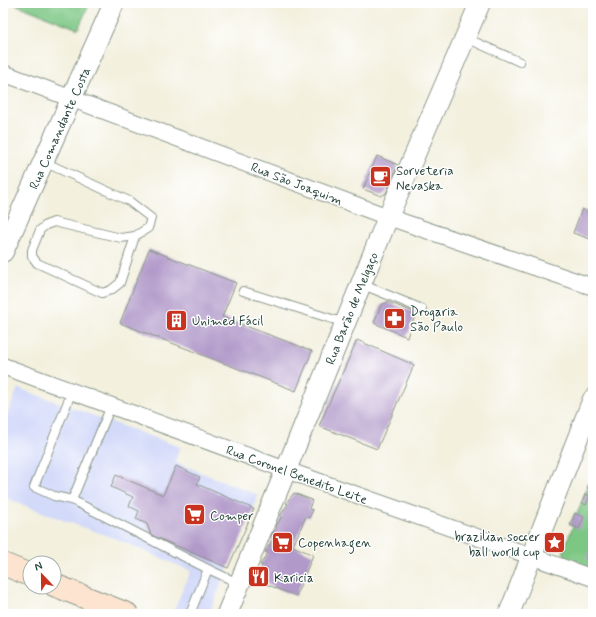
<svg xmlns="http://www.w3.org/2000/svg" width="596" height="617" viewBox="0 0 596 617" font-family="Mynerve,sans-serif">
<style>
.built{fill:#d2d9f9}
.green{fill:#7dc784;stroke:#4e825c}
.building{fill:#b199c9}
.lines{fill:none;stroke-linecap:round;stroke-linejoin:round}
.service-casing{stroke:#899689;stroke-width:10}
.minor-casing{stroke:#899689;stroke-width:18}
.tertiary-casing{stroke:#899689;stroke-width:22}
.secondary-casing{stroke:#899689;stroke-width:24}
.service{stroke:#fff;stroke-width:8}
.minor{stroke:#fff;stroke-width:16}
.tertiary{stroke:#fff;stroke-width:20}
.secondary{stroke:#fde4d0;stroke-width:22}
.labels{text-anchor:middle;stroke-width:3;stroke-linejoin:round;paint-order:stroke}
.street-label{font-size:13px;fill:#1f3d34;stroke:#fff}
.poi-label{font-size:13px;fill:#1f3d34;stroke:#fff;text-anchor:start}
</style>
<rect width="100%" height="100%" fill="#fff"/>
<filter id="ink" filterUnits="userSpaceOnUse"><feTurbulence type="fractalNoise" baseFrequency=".025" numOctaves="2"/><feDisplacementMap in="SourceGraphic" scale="8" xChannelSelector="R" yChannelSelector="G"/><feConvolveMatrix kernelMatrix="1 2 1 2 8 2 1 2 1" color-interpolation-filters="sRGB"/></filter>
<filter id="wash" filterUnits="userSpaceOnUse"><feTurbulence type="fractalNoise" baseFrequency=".012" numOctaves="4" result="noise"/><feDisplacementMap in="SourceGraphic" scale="16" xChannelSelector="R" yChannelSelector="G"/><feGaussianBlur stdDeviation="0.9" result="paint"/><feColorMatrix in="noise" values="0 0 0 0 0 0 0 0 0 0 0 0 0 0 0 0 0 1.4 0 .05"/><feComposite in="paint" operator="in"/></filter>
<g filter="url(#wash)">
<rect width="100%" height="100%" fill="#f3f0de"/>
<path class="built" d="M 18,388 L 180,447 L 175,462 L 258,495 L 209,614 L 172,614 L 191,571 L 114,538 L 65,521 L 3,497 L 3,425 Z"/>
<g class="green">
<path d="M 12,3 L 90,3 L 78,29 Z"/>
<path d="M 593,475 L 593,570 L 568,561 L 563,551 L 573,526 L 570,525 L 575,513 L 577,514 Z"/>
</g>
<g id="blocks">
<g class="building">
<path d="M 377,156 L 398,165 L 386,193 L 381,196 L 363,189 Z"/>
<path d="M 582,209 L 593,214 L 593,240 L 573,233 Z"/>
<path d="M 149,249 L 236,283 L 222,317 L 312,351 L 296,391 L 120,323 Z"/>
<path d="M 388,302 L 416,313 L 407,337 L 374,323 L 381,305 Z"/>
<path d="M 357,340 L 414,365 L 377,449 L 319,426 Z"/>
<path d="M 176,466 L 200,477 L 197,484 L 254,509 L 228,568 L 151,535 L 147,524 L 136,519 L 139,511 L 129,506 L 133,497 L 111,487 L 116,475 L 163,495 Z"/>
<path d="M 593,475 L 593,491 L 587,488 Z"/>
<path d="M 294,493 L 312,500 L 309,509 L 313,510 L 309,518 L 306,516 L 293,546 L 313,555 L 296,596 L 253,579 L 263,565 L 260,565 L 268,553 L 265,552 L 274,538 L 270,537 L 277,527 L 276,526 L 282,516 L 280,516 L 288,504 L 286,503 Z"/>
<path d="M 585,494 L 590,496 L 586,505 L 582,503 Z"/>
<path d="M 575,513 L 584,517 L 579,529 L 570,525 Z"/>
<path d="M 593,543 L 593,561 L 586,559 Z"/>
</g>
</g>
</g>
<g filter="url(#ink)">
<use href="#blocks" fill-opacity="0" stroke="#899689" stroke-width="1"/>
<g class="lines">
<defs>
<g id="service">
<path d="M 466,38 L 520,62"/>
<path d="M 44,162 L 129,201 L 151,218 L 148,228 L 135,236 L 121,238 L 54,222 L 46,225 L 40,230 L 32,250 L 32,256 L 37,263 L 102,293 L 111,290 L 120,283 L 135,236"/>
<path d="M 361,284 L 422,309"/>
<path d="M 243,291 L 345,323"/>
<path d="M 72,391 L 34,487 L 54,496 L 72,500"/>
<path d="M 111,406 L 72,500 L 208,569 L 240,584"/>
<path d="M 190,614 L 208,569"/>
</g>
<g id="minor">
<path d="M 3,73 L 388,217 L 593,287"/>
<path d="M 3,366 L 286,470 L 593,578"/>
</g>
<g id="tertiary">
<path d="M 3,252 L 114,3"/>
<path d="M 227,614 L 286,470 L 388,217 L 480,3"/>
<path d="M 509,614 L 593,399"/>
</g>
<g id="secondary">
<path d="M 3,564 L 30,575"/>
<path d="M 54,585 L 127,614"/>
</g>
</defs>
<use href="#service" class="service-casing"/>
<use href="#minor" class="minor-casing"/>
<use href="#tertiary" class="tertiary-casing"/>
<use href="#secondary" class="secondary-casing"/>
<use href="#service" class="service"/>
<use href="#minor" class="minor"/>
<use href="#tertiary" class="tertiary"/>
<use href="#secondary" class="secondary"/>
</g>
</g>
<defs>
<symbol id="cafe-square" viewBox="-11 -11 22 22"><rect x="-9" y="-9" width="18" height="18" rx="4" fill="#c8321e" stroke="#fff"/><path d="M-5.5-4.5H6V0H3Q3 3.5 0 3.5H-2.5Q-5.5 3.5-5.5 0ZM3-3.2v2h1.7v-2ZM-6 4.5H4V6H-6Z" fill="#fff"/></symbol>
<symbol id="pharmacy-square" viewBox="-11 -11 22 22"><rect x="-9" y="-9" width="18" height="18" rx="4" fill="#c8321e" stroke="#fff"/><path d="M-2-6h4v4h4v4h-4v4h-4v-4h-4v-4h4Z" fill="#fff"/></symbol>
<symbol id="building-square" viewBox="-11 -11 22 22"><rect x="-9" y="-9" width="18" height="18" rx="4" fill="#c8321e" stroke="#fff"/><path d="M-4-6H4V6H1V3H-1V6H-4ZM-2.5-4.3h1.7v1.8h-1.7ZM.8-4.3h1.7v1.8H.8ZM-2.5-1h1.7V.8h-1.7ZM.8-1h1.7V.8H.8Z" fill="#fff"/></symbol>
<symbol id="supermarket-square" viewBox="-11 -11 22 22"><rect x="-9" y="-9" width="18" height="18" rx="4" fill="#c8321e" stroke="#fff"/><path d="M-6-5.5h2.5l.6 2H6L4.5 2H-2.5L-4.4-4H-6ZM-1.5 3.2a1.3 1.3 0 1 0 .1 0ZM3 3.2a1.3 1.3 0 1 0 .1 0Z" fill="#fff"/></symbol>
<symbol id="sight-square" viewBox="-11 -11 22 22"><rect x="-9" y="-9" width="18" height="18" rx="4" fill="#c8321e" stroke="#fff"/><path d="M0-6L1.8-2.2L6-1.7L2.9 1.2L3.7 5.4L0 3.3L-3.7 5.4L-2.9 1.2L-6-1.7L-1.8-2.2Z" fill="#fff"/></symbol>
<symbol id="restaurant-square" viewBox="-11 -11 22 22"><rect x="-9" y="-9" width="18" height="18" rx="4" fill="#c8321e" stroke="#fff"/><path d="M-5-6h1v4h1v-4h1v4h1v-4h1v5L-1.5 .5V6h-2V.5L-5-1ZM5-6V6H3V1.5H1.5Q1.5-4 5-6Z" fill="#fff"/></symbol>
</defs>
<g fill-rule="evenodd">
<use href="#cafe-square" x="368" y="164" width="25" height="25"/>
<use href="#pharmacy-square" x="382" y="306" width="25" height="25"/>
<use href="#building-square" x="164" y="308" width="25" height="25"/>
<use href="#supermarket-square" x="182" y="502" width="25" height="25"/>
<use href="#supermarket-square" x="270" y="530" width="25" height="25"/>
<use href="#sight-square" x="542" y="530" width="25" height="25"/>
<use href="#restaurant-square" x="246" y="564" width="25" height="25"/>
</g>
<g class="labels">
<g class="street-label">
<text transform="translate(59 128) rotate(-66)" y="5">Rua Comandante Costa</text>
<text transform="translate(297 183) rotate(21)" y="5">Rua São Joaquim</text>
<text transform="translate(351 308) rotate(-68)" y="5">Rua Barão de Melgaço</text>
<text transform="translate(297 474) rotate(20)" y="5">Rua Coronel Benedito Leite</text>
</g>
<g class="poi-label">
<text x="396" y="175">Sorveteria<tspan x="396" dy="15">Nevaska</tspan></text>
<text x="410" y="316">Drogaria<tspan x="410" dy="15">São Paulo</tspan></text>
<text x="192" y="325">Unimed Fácil</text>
<text x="210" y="520">Comper</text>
<text x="540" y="541" text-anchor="end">brazilian soccer<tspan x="540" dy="15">ball world cup</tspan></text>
<text x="298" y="547">Copenhagen</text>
<text x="274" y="582">Karicia</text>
</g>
</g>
<rect width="596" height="617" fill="none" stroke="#fff" stroke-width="16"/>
<g transform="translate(42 575) rotate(338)"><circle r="19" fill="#ffffff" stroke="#a5b1ae"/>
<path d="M0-3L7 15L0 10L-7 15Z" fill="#c8321e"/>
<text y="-6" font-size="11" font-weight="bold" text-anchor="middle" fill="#1f3d34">N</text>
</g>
</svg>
